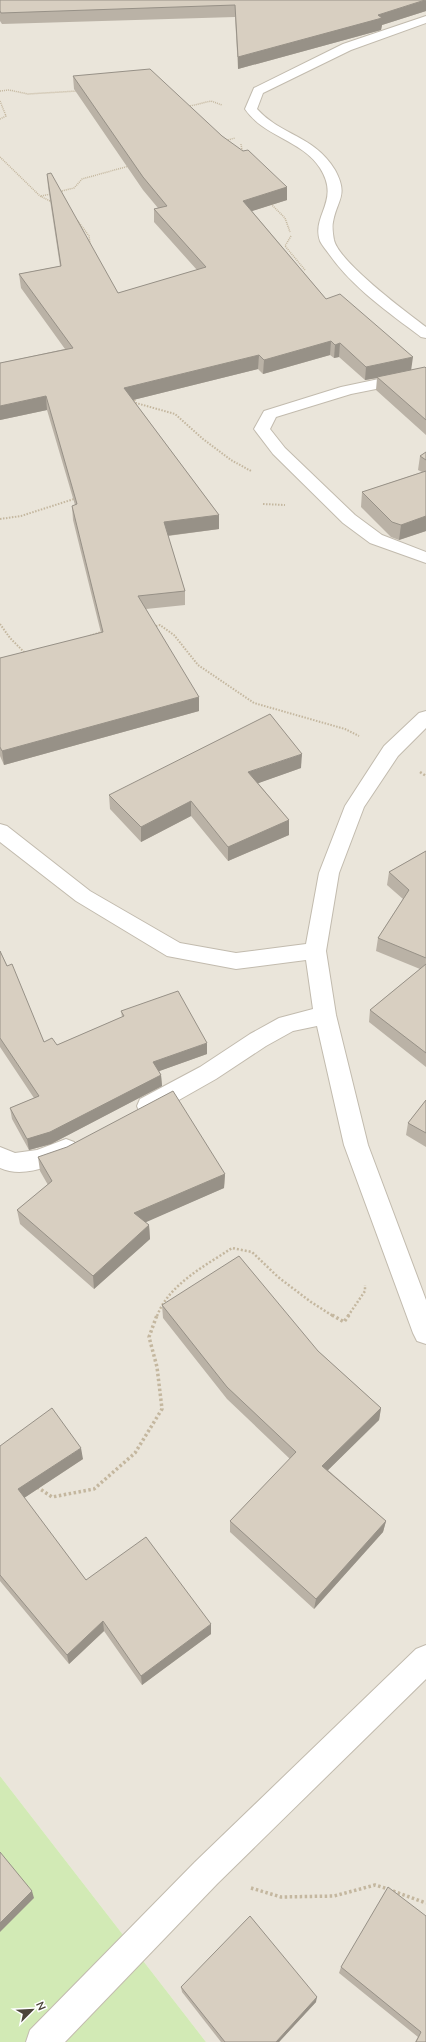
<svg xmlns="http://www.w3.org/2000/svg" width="426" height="2042" viewBox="0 0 426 2042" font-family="Mulish,sans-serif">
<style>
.residential{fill:#eae5da}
.green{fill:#d2eab5}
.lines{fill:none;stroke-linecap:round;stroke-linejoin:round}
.minor-casing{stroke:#c2bbae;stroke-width:2}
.path-far3{stroke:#c4b79f;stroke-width:1.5;stroke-dasharray:1 1;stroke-linecap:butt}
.path-far2{stroke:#c4b79f;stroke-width:2;stroke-dasharray:1.5 1.5;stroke-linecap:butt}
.path-far1{stroke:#c4b79f;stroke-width:2.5;stroke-dasharray:2 2;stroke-linecap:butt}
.path{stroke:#c4b79f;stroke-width:3.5;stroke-dasharray:2.5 2.5;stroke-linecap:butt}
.minor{fill:#fff;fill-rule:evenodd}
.wall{fill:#bab2a6}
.shaded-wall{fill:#979187}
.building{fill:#d8cfc1;stroke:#979187}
</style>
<rect width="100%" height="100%" fill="#f6f3ec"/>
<path class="residential" d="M 0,0 L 426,0 L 426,2042 L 206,2042 L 0,1776 Z"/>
<path class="green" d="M 0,1776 L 206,2042 L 0,2042 Z"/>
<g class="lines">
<defs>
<g id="minor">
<path d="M 426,16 L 426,23 L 351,50 L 263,93 L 257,109 C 280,135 315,136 335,170 C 349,196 337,199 333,222 C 332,226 333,235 334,240 C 339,262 406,312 426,327 L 426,338 L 421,337 C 388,312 352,287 329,254 C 326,250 322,245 320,241 C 311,215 341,201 320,168 C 302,140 264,137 245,109 L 254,88 L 343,44 Z"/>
<path d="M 426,369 L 426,379 L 351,394 L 276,417 L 270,429 L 285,448 L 355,515 L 382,535 L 426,552 L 426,563 L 370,543 L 343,523 L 273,454 L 254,429 L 264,411 L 341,387 Z"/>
<path d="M 426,711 L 426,728 L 398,756 L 364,807 L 339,873 L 326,951 L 336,1015 L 368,1145 L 426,1300 L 426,1344 L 417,1341 L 413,1333 L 344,1145 L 317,1026 L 293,1031 L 266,1046 L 216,1079 L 156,1113 L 148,1115 L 140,1113 L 137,1106 L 140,1099 L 200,1067 L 250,1034 L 279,1018 L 313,1009 L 306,960 L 236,969 L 167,956 L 76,901 L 0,842 L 0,824 L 7,826 L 90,891 L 180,943 L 236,953 L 306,944 L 319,873 L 345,806 L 384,746 L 419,713 Z"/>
<path d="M 66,1139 L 74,1142 L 78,1149 L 74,1156 C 51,1165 24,1179 0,1168 L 0,1147 L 15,1153 L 37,1150 Z"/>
<path d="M 426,1645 L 426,1679 L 217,1884 L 65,2042 L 26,2042 L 30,2030 L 195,1862 L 416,1649 Z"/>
</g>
</defs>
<use href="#minor" class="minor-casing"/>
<g class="path-far3">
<path d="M 0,91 L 9,90 L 28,94 L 77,91"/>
<path d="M 0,101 L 6,116 L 0,119"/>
<path d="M 186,107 L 211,101 L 222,105"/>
<path d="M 224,141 L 235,138"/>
<path d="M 241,144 L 242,150 L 246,153"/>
<path d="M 0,157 L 40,196 L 52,202"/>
<path d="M 58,192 L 74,188 L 82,179 L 129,166"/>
<path d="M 41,196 L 51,194"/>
<path d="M 271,204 L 285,218 L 290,232"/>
<path d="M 78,221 L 89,236 L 90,244"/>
<path d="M 291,236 L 285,246 L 305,270"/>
</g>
<g class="path-far2">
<path d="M 133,397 L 136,403 L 175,414 L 203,439 L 231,460 L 251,471"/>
<path d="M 263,504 L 285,505"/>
<path d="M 0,519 L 21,516 L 74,499"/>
<path d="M 0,624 L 10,638 L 26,654"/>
<path d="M 153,627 L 160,625 L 174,635 L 198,665 L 254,703 L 345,729 L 359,736"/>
<path d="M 90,636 L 104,631"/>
</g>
<g class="path-far1">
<path d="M 420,772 L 426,776"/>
<path d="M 157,1316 C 169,1284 205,1266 232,1248 L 252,1252 L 278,1277 L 311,1302 L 333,1316"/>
<path d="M 348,1316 L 365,1291 L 365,1285"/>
</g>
<g class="path">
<path d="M 332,1315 L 344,1322 L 349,1315"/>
<path d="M 37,1487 L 52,1497 L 94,1489 L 135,1453 L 162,1409 L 157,1367 L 149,1337 L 157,1315"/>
<path d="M 251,1888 L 281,1897 L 334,1896 L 375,1885 L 388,1889"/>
<path d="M 393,1891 L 426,1903"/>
</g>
<use href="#minor" class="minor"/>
</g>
<g class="wall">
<path d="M 0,0 L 426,0 L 426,11 L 382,25 L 381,30 L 238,69 L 235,17 L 2,24 L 0,21 Z"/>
<path d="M 73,76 L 222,136 L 287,187 L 287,200 L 252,211 L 326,299 L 411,370 L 426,368 L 426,435 L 376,390 L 377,378 L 365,380 L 339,357 L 334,358 L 330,355 L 263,374 L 258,369 L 133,400 L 219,515 L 219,529 L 168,536 L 185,591 L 185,605 L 146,609 L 199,711 L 4,765 L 0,756 L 0,658 L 101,633 L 73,520 L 72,506 L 75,505 L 47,410 L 0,420 L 0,363 L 65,349 L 21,288 L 19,274 L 60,266 L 48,187 L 47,174 L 118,293 L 197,270 L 154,222 L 154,209 L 158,208 L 143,190 L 74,89 Z"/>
<path d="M 426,452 L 426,531 L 399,540 L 391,537 L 361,507 L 362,492 L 422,472 L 418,470 L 420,456 Z"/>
<path d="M 301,768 L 258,783 L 289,820 L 289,835 L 228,861 L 191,816 L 141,842 L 110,809 L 109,795 Z"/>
<path d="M 426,851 L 426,1067 L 369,1022 L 370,1010 L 420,969 L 376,951 L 378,938 L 403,899 L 387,885 L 389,872 Z"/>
<path d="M 0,951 L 44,1042 L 57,1045 L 122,1017 L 121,1011 L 207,1054 L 159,1071 L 161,1075 L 162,1086 L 51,1144 L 29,1150 L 12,1119 L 10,1108 L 34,1098 L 0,1047 Z"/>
<path d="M 426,1100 L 426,1147 L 406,1135 L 408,1123 Z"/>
<path d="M 38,1157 L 225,1174 L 224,1188 L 145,1222 L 149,1225 L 150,1239 L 94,1289 L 20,1224 L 17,1210 L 48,1185 L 40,1171 Z"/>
<path d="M 162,1305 L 318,1351 L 381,1408 L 379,1420 L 328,1470 L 386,1521 L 383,1532 L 314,1609 L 230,1532 L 230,1521 L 290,1459 L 227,1399 L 163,1318 Z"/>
<path d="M 0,1446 L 83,1459 L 24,1498 L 86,1580 L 211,1634 L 142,1685 L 104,1631 L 69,1664 L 0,1581 Z"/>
<path d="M 426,1916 L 426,2042 L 415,2042 L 418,2037 L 339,1973 L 341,1967 Z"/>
<path d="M 181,1987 L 316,2002 L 279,2042 L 221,2042 L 182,1992 Z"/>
</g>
<g class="shaded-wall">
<path d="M 426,0 L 426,11 L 382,25 L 381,30 L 238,69 L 238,57 L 378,15 Z"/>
<path d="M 287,187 L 287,200 L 243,214 L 243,201 Z"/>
<path d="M 331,341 L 330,355 L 263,374 L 264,360 Z"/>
<path d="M 340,343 L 339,357 L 334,358 L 335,345 Z"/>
<path d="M 259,355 L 258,369 L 125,402 L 124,388 Z"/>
<path d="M 413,357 L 411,371 L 377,377 L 377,378 L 365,380 L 366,367 Z"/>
<path d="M 46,396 L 47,410 L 0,420 L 0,406 Z"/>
<path d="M 219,515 L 219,529 L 165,536 L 164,522 Z"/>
<path d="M 426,516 L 426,531 L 399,540 L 401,525 Z"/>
<path d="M 199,697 L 199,711 L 4,765 L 2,751 Z"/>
<path d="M 302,754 L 301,768 L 248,787 L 248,772 Z"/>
<path d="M 191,801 L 191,816 L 141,842 L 141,827 Z"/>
<path d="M 289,820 L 289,835 L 228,861 L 228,847 Z"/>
<path d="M 207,1043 L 207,1054 L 154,1073 L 153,1062 Z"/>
<path d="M 161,1075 L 162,1086 L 51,1144 L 29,1150 L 27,1139 Z"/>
<path d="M 225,1174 L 224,1188 L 135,1227 L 134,1213 Z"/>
<path d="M 149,1225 L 150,1239 L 94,1289 L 93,1276 Z"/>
<path d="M 381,1408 L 379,1420 L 321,1477 L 322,1466 Z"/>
<path d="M 81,1448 L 83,1459 L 21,1500 L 18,1489 Z"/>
<path d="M 386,1521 L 383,1532 L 314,1609 L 316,1599 Z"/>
<path d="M 103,1621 L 104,1631 L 69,1664 L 67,1655 Z"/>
<path d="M 211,1624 L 211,1634 L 142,1685 L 141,1676 Z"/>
<path d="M 32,1891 L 34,1898 L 0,1932 L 0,1923 Z"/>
<path d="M 317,1997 L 316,2002 L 279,2042 L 276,2042 Z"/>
</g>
<g class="building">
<path d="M 0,0 L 425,0 L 378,15 L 382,18 L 238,57 L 235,5 L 1,13 L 0,11 Z"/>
<path d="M 150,69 L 222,136 L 243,151 L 248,150 L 287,187 L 243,201 L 326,299 L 340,294 L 413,357 L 366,367 L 340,343 L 335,345 L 331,341 L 264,360 L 259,355 L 124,388 L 219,515 L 164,522 L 185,591 L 138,596 L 199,697 L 2,751 L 0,747 L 0,658 L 103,632 L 72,506 L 77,504 L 46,396 L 0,406 L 0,363 L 73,348 L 19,274 L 61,266 L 47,174 L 51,173 L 118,293 L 206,267 L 154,209 L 167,206 L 143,177 L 73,76 Z"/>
<path d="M 425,367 L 426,368 L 426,420 L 377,377 Z"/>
<path d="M 426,452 L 426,460 L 420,456 Z"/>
<path d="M 426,471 L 426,516 L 401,525 L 392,522 L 362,492 Z"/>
<path d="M 270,714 L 302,754 L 248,772 L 289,820 L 228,847 L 191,801 L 141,827 L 109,795 Z"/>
<path d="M 426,851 L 426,958 L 378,938 L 409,890 L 389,872 Z"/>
<path d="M 0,951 L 7,966 L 12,964 L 44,1042 L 52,1038 L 57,1045 L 124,1016 L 121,1011 L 178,991 L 207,1043 L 153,1062 L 161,1075 L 50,1132 L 27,1139 L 10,1108 L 39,1096 L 0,1038 Z"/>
<path d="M 426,964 L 426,1053 L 370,1010 Z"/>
<path d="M 173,1091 L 225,1174 L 134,1213 L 149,1225 L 93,1276 L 17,1210 L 52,1181 L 38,1157 L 67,1147 Z"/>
<path d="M 426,1100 L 426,1133 L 408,1123 Z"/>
<path d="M 239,1256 L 318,1351 L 381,1408 L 322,1466 L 386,1521 L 316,1599 L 230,1521 L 296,1452 L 227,1387 L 162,1305 Z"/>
<path d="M 52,1408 L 81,1448 L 18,1489 L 86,1580 L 146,1537 L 211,1624 L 141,1676 L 103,1621 L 67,1655 L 0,1575 L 0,1446 Z"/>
<path d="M 0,1852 L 32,1891 L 0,1923 Z"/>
<path d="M 388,1887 L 426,1916 L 426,2042 L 416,2042 L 421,2032 L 341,1967 Z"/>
<path d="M 250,1916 L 317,1997 L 276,2042 L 225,2042 L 181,1987 Z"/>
</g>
<g transform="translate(32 2010) rotate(66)" stroke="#ffffff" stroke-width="3" paint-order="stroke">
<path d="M0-3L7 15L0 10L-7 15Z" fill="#4b4439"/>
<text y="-6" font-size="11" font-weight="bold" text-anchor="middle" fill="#4b4439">N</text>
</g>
</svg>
